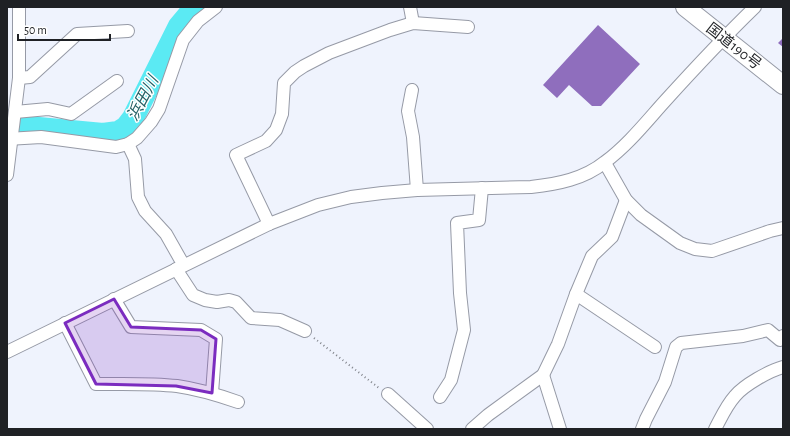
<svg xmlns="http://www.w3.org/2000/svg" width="790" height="436" viewBox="0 0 790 436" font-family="'Alegreya Sans','Noto Sans JP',sans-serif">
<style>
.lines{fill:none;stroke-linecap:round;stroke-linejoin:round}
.river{stroke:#5beaf3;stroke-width:22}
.building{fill:#8f6ebd}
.minor-casing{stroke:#969aa6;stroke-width:14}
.highway-casing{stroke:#969aa6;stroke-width:20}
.path{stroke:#81848b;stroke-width:2;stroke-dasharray:1 3;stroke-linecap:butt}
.minor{stroke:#fff;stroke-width:12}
.highway{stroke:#fff;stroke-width:18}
.marked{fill:#7b2cbf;fill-opacity:0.2;stroke:#7b2cbf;stroke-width:3;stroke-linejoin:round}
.labels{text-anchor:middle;stroke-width:3;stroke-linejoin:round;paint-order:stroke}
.street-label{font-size:15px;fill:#1f2125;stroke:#fff}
.water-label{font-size:16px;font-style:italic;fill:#266165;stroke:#fff}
</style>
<rect width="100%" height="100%" fill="#eff3fd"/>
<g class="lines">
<path class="river" d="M 7,127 L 28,127 L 103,134 L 118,132 L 126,127 L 133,118 L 179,26 L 195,7"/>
</g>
<g class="building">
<path d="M 598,25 L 640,64 L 601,106 L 592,106 L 569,85 L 557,98 L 543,85 Z"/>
<path d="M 783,38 L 783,47 L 778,43 Z"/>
</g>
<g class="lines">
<defs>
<g id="minor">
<path d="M 410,7 L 413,23"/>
<path d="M 19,78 L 30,77 L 77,34 L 128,31"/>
<path d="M 412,90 L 408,111 L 413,137 L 417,190"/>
<path d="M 15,112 L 48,109 L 71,114 L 117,81"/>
<path d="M 7,139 L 41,137 L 116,147 L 128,144 L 137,138 L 151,122 L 159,109 L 183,40 L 198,21 L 216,7"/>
<path d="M 128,144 L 135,159 L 138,197 L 145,211 L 166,234 L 183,264"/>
<path d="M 605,163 L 626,200 L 641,215 L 680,243 L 695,249 L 712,251 L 770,231 L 783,228"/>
<path d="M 7,175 L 19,78 L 19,7"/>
<path d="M 269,224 L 236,155 L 266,141 L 276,130 L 282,114 L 284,83 L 295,72 L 304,66 L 329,53 L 390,30 L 413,23 L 468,27"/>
<path d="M 176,269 L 193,295 L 205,300 L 217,302 L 229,300 L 236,302 L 251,318 L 280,320 L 305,331"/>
<path d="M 576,294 L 655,347"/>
<path d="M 114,299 L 131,327 L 201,330 L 216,339 L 212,393"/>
<path d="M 65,323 L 96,384 C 123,384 151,383 177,386 C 198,389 218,395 238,402"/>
<path d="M 7,352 L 269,224 L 318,205 L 351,197 L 382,193 L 417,190 L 531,187 C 558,184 584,179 605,162 C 628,145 646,122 665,101 C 694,69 724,37 755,7"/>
<path d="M 543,375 L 560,429"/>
<path d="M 388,394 L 427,429"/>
<path d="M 440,397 L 451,380 L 464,330 L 460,293 L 457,223 L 479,220 L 482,188"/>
<path d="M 472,429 L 488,415 L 543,375 L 558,344 L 576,294 L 592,256 L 612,237 L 626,200"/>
<path d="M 642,429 L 646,419 L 665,382 L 676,347 L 681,343 L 743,336 L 768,330 L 780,340 L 783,336"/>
<path d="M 715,429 C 721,418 726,406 735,396 C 744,385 769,371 783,367"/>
</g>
<path id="highway" d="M 685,7 L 783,85"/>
</defs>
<use href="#minor" class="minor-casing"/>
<use href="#highway" class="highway-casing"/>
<path class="path" d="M 314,338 L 379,388"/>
<use href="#minor" class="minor"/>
<use href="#highway" class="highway"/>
</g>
<path class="marked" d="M 114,299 L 131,327 L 201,330 L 216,339 L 212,393 L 176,386 L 96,384 L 65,323 Z"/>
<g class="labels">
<g class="street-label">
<text transform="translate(734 46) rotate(38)" y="5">国道190号</text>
</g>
<g class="water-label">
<text transform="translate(142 98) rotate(-62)" y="6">浜田川</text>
</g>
</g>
<rect width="790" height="436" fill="none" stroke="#1f2125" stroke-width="16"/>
<path d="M18 34v6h92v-6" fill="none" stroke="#1f2125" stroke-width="2"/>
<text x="24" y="34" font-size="12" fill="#1f2125" stroke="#ffffff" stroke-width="3" paint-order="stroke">50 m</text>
</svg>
